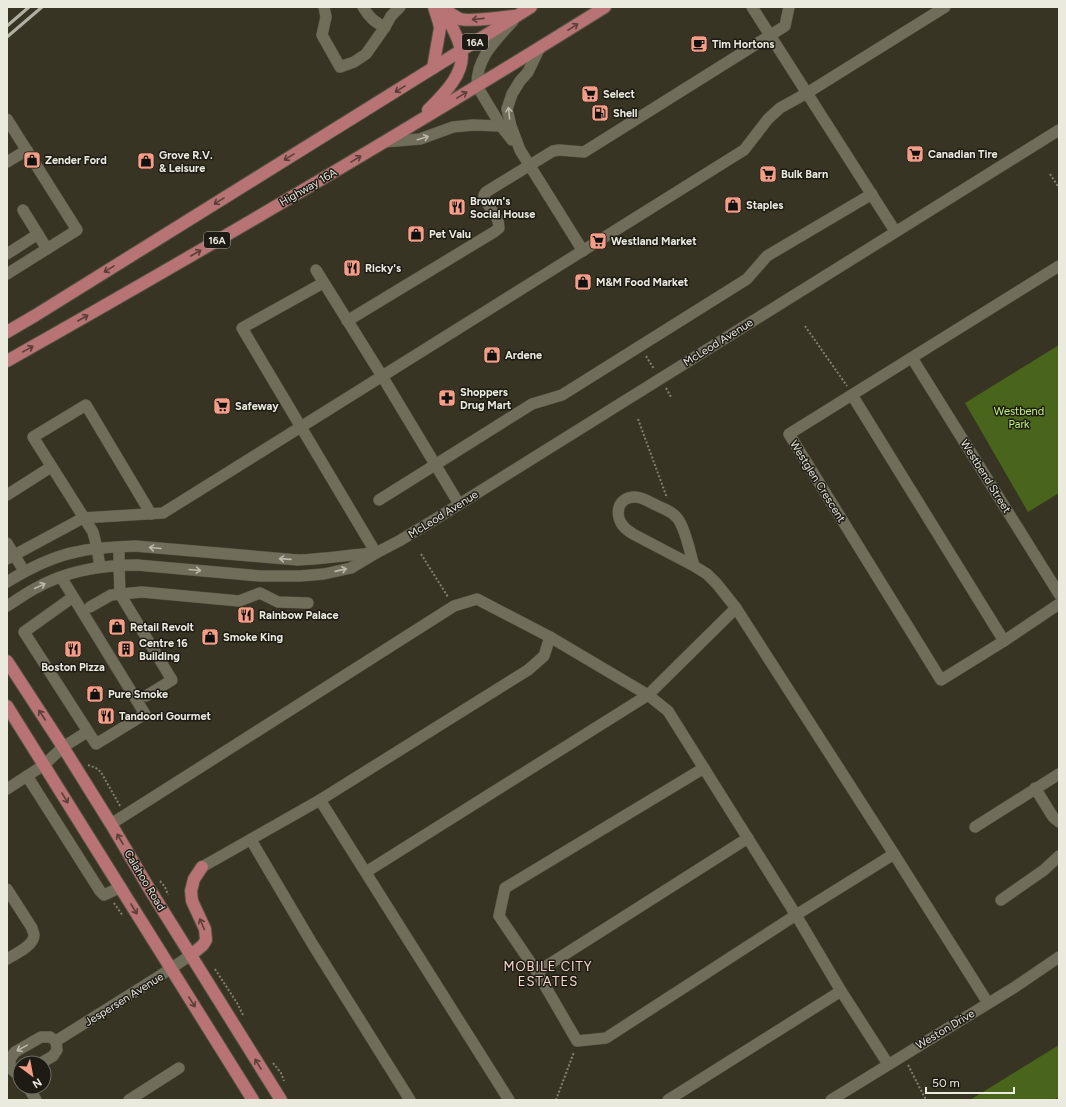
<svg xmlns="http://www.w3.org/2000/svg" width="1066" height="1107" viewBox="0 0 1066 1107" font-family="Figtree,sans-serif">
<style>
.green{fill:#49641b}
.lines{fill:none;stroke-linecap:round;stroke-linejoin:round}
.minor-casing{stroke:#535142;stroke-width:12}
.major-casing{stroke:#535142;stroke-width:14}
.path{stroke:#828071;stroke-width:2;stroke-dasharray:2 2;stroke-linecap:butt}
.minor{stroke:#706d5a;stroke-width:11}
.major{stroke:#b87374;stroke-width:12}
.rail{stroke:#b1afa2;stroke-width:3}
.oneway{stroke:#5b3e3a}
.oneway2{stroke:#bab8aa}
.labels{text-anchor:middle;stroke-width:3;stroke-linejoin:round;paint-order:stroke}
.shield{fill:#1d1b14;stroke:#adaca2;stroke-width:1}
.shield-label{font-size:10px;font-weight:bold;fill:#ebeadf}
.poi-label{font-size:11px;font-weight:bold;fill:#ebeadf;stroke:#1d1b14;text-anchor:start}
.street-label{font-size:11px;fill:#ebeadf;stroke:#1d1b14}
.park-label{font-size:11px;fill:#c3f47c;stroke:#1d1b14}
.quarter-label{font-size:13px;letter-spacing:1px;fill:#fad8ce;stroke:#1d1b14}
</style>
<rect width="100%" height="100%" fill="#373423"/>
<g class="green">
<path d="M 1059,345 L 1059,493 L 1028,512 L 965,403 Z"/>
<path d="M 1059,1045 L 1059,1097 L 1054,1100 L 970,1100 Z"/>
</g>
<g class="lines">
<defs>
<g id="minor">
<path d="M 324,7 L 326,17 L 322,35 L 340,67 L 354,62 L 366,54 L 385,27 L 391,16 L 400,7"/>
<path d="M 363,7 C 369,17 374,22 385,27"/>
<path d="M 752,7 L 895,231"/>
<path d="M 540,47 L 528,72 L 520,81 L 512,94 L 507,109 L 511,126 L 520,150 L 583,251"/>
<path d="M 7,119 L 77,230 L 7,274"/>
<path d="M 512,140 L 501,126 L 477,86 C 476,58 496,40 513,21"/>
<path d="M 384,142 L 420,139 L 453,127 L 473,125 L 501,126"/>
<path d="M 7,162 L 27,150"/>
<path d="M 23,210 L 47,249"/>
<path d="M 7,254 L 38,234"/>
<path d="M 1059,266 L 789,434 L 941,680 L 1004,641 L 1059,604"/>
<path d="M 316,270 L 382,376 L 459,504"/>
<path d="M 323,283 L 242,328 L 376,553"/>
<path d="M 347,321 L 494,232 L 499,228 L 498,220 L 484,198 L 484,195 L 486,192 L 553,151 L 559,150 L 584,152 L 785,26 L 789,7"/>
<path d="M 912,358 L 1059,594"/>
<path d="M 852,395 L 1004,641"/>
<path d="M 7,495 L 51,467"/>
<path d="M 379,500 L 532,404 L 562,395 L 747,279 L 767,256 L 872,194"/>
<path d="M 7,543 L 24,571"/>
<path d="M 119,547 L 119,565 L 120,594 L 172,680 L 146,696"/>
<path d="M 7,559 L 83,518 L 163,513 L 744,150 L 768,119 L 780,108 L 807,93 L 945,7"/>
<path d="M 694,566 C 690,553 686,530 678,519 C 673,512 666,510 658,506 C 651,503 643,497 635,497 C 616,497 614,517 625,528 C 627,530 630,532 633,534 L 694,566 L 707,574 L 717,584 L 736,608 L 894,854 L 988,1003"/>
<path d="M 100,567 L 97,548 L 93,532 L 33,437 L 86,405 L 151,514"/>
<path d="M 61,577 L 145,714 L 96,744 L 24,632 L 73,597"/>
<path d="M 7,582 C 28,569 51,557 76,552 C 95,547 115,547 135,546 L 298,560 C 324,559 348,555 374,553"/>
<path d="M 7,606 C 17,600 26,593 36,588 C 66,571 104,565 137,565 L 260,576 L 300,576 L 324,574 L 351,568 L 376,553 L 399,541 L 434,520 L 1059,130"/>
<path d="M 90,607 L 111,595 L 142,592 L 239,601 L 260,593 L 278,602 L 308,603"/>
<path d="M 704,768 L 505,888 L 499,916 L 537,972 L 577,1041 L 606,1038 L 796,915 L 894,854"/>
<path d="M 27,776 L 100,891 L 104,895 L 121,887"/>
<path d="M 1035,788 L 1053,817 L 1059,822"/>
<path d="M 7,789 L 44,765 L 63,747 L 87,732"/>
<path d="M 320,800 L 509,1100"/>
<path d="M 111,824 L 454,606 L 477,599 L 550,637 L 648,695 L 668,711 L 796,915 L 841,991 L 888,1064"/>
<path d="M 975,827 L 1059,774"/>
<path d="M 251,840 L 313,945 L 410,1100"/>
<path d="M 202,867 L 320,800 L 528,670 L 544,656 L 550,637"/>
<path d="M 366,872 L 648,695 L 736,608"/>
<path d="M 7,889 L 32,928 C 32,930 34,933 34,935 C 34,946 15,954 7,959"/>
<path d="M 1001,900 L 1044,870 L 1059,856"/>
<path d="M 537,972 L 748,838"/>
<path d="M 56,1041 L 155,979 L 191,955"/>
<path d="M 20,1073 L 16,1073 L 10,1068 L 10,1059 L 15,1052 L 41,1037 L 50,1037 L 56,1041 L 57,1050 L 53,1056 L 41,1063"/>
<path d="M 28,1087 L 36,1100"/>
<path d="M 129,1100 L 179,1068"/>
<path d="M 668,1100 L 841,991"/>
<path d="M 831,1100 L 1015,987 L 1059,957"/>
</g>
<g id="major">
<path d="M 444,8 C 448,12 454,16 460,19 C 469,22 502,17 514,16"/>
<path d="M 433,68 L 440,28 L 439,23 L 434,7"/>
<path d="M 428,110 C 443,95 467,72 461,49 C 457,34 449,20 440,7"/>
<path d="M 7,332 L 36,315 L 531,7"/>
<path d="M 7,361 C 209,247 408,130 605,7"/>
<path d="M 7,661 L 63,747 L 111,824 L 147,885 L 281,1100"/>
<path d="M 7,706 L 253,1100"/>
<path d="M 191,955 L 203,945 L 206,940 L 205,929 L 192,901 L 191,891 L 194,879 L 202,867"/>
</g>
</defs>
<use href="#minor" class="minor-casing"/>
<use href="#major" class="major-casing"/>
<g class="path">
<path d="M 1050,174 L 1059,188"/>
<path d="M 805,326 L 847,386"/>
<path d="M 646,356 L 654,369"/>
<path d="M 666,388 L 671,397"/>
<path d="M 638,419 L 667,498"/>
<path d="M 421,554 L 448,597"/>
<path d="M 88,765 L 96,768 L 101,772 L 120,806"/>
<path d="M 160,881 L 165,887 L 168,895"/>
<path d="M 114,903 L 123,916"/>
<path d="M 215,969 L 237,1003 L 243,1015"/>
<path d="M 273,1063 L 281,1073 L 284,1081"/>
<path d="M 908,1065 L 926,1100"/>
<path d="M 556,1100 L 574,1052"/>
</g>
<use href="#minor" class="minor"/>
<use href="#major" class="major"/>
<g class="rail">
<path d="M 7,26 L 29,7"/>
<path d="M 7,37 L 42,7"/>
</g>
</g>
<defs><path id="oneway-shaft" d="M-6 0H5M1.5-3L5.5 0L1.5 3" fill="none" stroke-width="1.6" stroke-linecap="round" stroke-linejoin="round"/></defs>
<g class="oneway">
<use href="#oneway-shaft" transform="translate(478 19) rotate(174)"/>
<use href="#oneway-shaft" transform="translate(573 27) rotate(-32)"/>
<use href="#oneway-shaft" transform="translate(400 89) rotate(148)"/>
<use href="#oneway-shaft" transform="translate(462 95) rotate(-31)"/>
<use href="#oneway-shaft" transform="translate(289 157) rotate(148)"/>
<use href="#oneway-shaft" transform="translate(356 159) rotate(-31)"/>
<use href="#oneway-shaft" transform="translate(219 201) rotate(148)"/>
<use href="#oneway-shaft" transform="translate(196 253) rotate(-30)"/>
<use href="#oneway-shaft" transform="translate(109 269) rotate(148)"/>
<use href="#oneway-shaft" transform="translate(83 318) rotate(-30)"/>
<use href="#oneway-shaft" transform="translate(28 349) rotate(-29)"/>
<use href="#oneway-shaft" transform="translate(42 715) rotate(-123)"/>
<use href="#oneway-shaft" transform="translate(65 798) rotate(58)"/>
<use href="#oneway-shaft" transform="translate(120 839) rotate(-120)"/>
<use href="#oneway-shaft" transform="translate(134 909) rotate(58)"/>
<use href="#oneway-shaft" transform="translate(202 924) rotate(-113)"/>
<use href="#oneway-shaft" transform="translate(192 1002) rotate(58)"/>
<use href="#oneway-shaft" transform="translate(258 1064) rotate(-122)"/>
</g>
<g class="oneway2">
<use href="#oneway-shaft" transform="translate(509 113) rotate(-96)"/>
<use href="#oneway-shaft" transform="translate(423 138) rotate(-17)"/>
<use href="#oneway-shaft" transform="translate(155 548) rotate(-175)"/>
<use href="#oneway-shaft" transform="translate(285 559) rotate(-176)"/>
<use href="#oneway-shaft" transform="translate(195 570) rotate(5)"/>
<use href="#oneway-shaft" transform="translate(341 570) rotate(-13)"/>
<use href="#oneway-shaft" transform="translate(40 586) rotate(-25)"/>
<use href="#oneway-shaft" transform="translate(22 1048) rotate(151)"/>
</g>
<defs>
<symbol id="cafe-square" viewBox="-11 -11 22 22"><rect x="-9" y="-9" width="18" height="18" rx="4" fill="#f49e87" stroke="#1d1b14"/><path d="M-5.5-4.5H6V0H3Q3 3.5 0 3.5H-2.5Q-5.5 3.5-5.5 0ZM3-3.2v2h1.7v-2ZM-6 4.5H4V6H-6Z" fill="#111"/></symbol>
<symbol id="supermarket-square" viewBox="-11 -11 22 22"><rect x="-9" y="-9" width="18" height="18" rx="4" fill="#f49e87" stroke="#1d1b14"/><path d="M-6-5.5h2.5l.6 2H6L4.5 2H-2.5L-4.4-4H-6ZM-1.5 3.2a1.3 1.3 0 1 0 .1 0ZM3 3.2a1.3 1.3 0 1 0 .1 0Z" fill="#111"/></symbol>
<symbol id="fuel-square" viewBox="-11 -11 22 22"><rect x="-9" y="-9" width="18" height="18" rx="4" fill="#f49e87" stroke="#1d1b14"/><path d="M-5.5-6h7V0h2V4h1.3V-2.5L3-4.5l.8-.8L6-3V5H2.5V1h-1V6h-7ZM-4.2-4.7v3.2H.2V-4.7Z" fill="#111"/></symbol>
<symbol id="shop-square" viewBox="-11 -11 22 22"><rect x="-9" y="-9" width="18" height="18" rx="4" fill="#f49e87" stroke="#1d1b14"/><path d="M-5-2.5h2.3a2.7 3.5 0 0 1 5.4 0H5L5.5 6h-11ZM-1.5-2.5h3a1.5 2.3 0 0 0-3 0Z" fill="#111"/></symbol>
<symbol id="restaurant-square" viewBox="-11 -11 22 22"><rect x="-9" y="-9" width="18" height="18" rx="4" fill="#f49e87" stroke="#1d1b14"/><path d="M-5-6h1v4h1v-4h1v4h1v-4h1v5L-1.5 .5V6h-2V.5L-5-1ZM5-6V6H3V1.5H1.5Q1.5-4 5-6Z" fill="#111"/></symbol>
<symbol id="pharmacy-square" viewBox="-11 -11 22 22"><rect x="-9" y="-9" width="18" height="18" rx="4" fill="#f49e87" stroke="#1d1b14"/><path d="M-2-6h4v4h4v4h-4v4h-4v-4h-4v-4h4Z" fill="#111"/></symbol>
<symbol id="building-square" viewBox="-11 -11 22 22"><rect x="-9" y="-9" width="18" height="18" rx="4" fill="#f49e87" stroke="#1d1b14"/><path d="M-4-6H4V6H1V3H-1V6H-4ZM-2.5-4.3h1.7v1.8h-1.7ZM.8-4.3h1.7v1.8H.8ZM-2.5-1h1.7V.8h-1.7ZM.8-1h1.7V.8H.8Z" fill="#111"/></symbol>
</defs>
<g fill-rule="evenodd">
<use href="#cafe-square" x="689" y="34" width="20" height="20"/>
<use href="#supermarket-square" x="580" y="84" width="20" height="20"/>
<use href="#fuel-square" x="590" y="103" width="20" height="20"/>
<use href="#supermarket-square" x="905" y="144" width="20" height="20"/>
<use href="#shop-square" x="22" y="150" width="20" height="20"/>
<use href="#shop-square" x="136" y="151" width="20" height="20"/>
<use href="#supermarket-square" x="758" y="164" width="20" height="20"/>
<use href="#shop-square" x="723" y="195" width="20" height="20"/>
<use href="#restaurant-square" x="447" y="197" width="20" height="20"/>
<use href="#shop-square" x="406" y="224" width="20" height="20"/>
<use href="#supermarket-square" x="588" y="231" width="20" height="20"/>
<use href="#restaurant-square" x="342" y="258" width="20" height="20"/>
<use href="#shop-square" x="573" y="272" width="20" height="20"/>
<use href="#shop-square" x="482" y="345" width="20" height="20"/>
<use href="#pharmacy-square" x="437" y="388" width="20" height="20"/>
<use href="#supermarket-square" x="212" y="396" width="20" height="20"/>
<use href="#restaurant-square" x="236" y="605" width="20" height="20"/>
<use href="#shop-square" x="107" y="617" width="20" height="20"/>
<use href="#shop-square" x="200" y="627" width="20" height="20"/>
<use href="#restaurant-square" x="63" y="639" width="20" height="20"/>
<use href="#building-square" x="116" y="639" width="20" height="20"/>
<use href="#shop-square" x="85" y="684" width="20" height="20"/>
<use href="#restaurant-square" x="96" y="706" width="20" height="20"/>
</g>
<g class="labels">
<g class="shield">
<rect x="462" y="34" width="26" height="16" rx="3"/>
<rect x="204" y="232" width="26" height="16" rx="3"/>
</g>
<g class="shield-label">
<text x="475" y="46">16A</text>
<text x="217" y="244">16A</text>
</g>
<g class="poi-label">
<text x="712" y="48">Tim Hortons</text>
<text x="603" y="98">Select</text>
<text x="613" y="117">Shell</text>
<text x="928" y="158">Canadian Tire</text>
<text x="159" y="159">Grove R.V.<tspan x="159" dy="13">&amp; Leisure</tspan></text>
<text x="45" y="164">Zender Ford</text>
<text x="781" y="178">Bulk Barn</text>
<text x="470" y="205">Brown's<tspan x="470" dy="13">Social House</tspan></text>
<text x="746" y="209">Staples</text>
<text x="429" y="238">Pet Valu</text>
<text x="611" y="245">Westland Market</text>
<text x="365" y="272">Ricky's</text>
<text x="596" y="286">M&amp;M Food Market</text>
<text x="505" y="359">Ardene</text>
<text x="460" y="396">Shoppers<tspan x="460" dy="13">Drug Mart</tspan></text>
<text x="235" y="410">Safeway</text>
<text x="259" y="619">Rainbow Palace</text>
<text x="130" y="631">Retail Revolt</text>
<text x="223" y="641">Smoke King</text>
<text x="139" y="647">Centre 16<tspan x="139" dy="13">Building</tspan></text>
<text x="73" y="671" text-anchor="middle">Boston Pizza</text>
<text x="108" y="698">Pure Smoke</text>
<text x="119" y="720">Tandoori Gourmet</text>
</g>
<g class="street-label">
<text transform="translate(308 187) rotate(-30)" y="4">Highway 16A</text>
<text transform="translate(718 342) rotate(-32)" y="4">McLeod Avenue</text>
<text transform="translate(986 476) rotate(58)" y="4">Westbend Street</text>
<text transform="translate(818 481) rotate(58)" y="4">Westglen Crescent</text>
<text transform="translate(443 514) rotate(-32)" y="4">McLeod Avenue</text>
<text transform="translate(145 880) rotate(59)" y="4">Calahoo Road</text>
<text transform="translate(124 999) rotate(-32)" y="4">Jespersen Avenue</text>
<text transform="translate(945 1029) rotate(-31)" y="4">Weston Drive</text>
</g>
<g class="park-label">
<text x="1019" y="415">Westbend<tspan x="1019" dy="13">Park</tspan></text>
</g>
<g class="quarter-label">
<text x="548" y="971">MOBILE CITY<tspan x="548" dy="15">ESTATES</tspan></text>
</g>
</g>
<rect width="1066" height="1107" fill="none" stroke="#ebeadf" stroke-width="16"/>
<g transform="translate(32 1075) rotate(148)"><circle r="19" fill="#1d1b14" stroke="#6f6e65"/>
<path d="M0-3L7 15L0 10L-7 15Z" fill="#f49e87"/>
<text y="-6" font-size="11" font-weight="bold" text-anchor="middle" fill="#ebeadf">N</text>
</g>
<path d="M926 1087v6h88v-6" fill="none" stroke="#ebeadf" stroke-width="2"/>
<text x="932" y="1087" font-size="12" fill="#ebeadf" stroke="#1d1b14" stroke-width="3" paint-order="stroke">50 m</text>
</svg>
